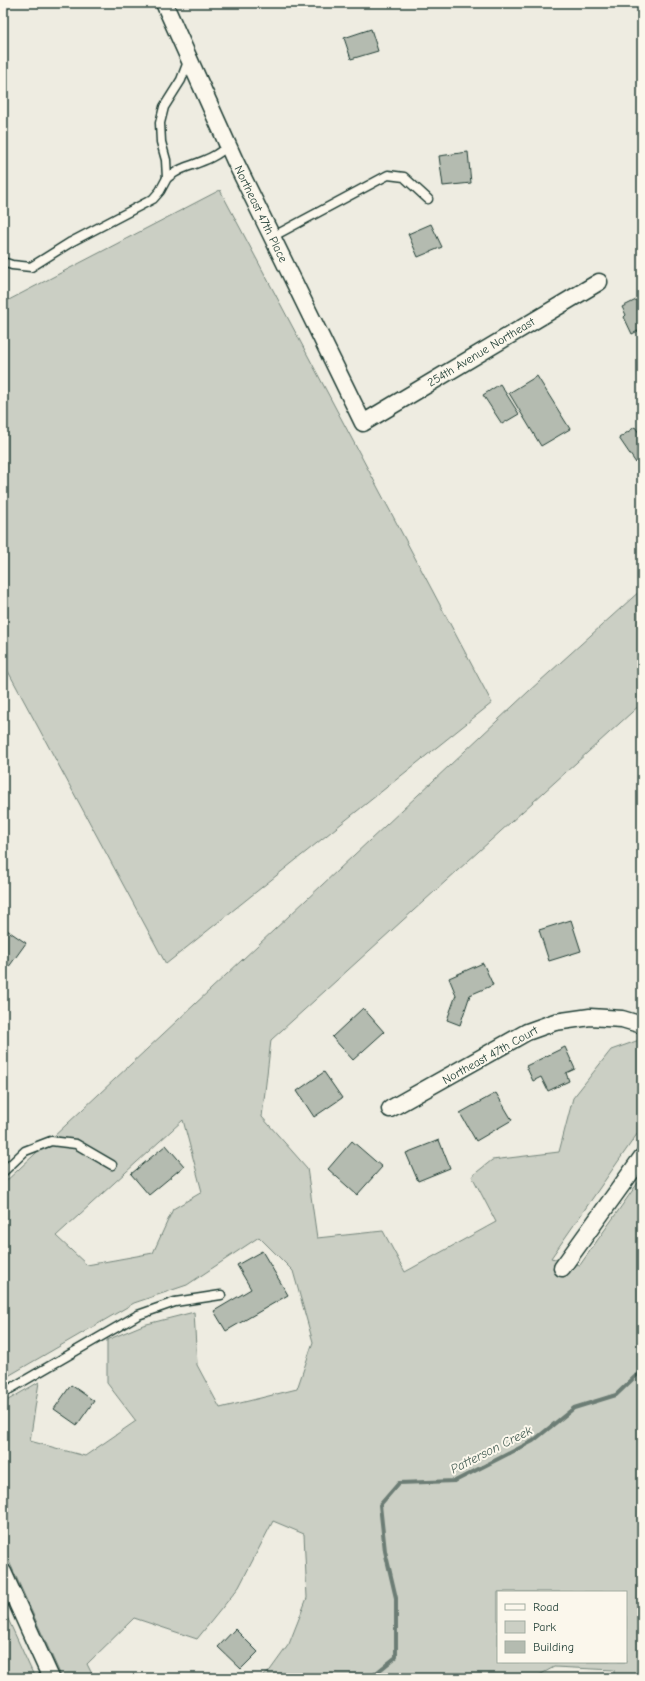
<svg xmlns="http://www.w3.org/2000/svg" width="645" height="1681" viewBox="0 0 645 1681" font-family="'Comic Neue',sans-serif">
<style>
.green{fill:#cbcfc4;stroke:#75867c;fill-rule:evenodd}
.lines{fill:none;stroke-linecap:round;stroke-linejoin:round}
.stream{stroke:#6c7d74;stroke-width:4}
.building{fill:#b4bbb0;stroke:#1f3d34}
.lane-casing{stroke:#1f3d34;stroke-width:11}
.street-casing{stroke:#1f3d34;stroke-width:19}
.lane{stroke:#fbf7ec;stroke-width:8}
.street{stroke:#fbf7ec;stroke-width:16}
.labels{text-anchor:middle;stroke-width:4;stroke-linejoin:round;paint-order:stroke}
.street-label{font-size:12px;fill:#1f3d34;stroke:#fbf7ec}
.water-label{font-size:13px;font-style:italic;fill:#455d54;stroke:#fbf7ec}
</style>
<rect width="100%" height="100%" fill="#eeece1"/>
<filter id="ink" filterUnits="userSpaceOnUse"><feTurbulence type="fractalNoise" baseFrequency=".025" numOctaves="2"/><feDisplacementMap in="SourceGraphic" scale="8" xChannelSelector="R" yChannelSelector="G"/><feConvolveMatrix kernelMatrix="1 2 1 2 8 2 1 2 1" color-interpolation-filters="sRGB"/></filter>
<g filter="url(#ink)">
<g class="green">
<path d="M 220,190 L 492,703 L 166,964 L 3,662 L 3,303 Z"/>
<path d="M 642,589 L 642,703 L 271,1040 L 262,1117 L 307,1168 L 317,1238 L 383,1231 L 405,1272 L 496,1222 L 472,1176 L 492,1160 L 559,1152 L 573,1098 L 611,1050 L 642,1039 L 642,1127 L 551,1258 L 580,1265 L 642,1177 L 642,1678 L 614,1678 L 614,1670 L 554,1667 L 534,1678 L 257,1678 L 268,1673 L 289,1644 L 307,1598 L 304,1534 L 273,1521 L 239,1587 L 197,1639 L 134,1618 L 87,1664 L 94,1678 L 62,1678 L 3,1548 L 3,1403 L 39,1382 L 30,1441 L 85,1456 L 136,1421 L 107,1383 L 107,1340 L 143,1325 L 194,1312 L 197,1365 L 220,1408 L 297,1389 L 313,1342 L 293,1271 L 259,1237 L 187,1285 L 134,1303 L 3,1379 L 3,1184 L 529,691 ZM 183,1120 L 202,1192 L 173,1209 L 153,1253 L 87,1265 L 56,1236 ZM 498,1592 L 626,1592 L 626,1662 L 498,1662 Z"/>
<path d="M 3,1608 L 35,1678 L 3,1678 Z"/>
</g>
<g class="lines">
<path class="stream" d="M 370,1678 L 396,1657 L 396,1598 L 385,1551 L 380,1505 L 399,1483 L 455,1481 L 533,1441 L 574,1408 L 616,1395 L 642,1370"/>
</g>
<g class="building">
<path d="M 371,29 L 378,51 L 351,59 L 344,38 Z"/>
<path d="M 468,152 L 471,183 L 443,186 L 439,156 Z"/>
<path d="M 431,224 L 442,247 L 418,257 L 408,234 Z"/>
<path d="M 642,297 L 642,329 L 632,334 L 624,317 L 626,315 L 622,307 Z"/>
<path d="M 537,376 L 570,429 L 541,446 L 509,393 Z"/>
<path d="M 500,384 L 519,414 L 502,424 L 483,395 Z"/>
<path d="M 635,427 L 642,437 L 642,459 L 636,463 L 619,438 Z"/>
<path d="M 571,920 L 581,951 L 549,961 L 539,930 Z"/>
<path d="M 4,928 L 26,943 L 3,975 L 3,930 Z"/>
<path d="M 483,963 L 493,985 L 470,995 L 460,1025 L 447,1020 L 456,995 L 449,978 Z"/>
<path d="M 363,1008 L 384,1032 L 353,1060 L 332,1037 Z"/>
<path d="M 565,1047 L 575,1069 L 566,1073 L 569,1081 L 548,1091 L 541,1077 L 533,1081 L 526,1066 Z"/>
<path d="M 324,1072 L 342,1098 L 314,1117 L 297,1091 Z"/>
<path d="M 496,1093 L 512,1120 L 476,1141 L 460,1113 Z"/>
<path d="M 439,1140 L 450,1168 L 418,1181 L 406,1153 Z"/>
<path d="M 352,1141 L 382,1167 L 357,1195 L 328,1169 Z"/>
<path d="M 166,1145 L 184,1166 L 149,1195 L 131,1174 Z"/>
<path d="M 262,1251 L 288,1295 L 226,1331 L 214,1311 L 251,1289 L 237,1265 Z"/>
<path d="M 71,1385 L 94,1401 L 77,1425 L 54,1409 Z"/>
<path d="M 235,1629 L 258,1652 L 241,1669 L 218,1647 Z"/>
</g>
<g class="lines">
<defs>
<g id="lane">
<path d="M 189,59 L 181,80 L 164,107 L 160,123 L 161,142 L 166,160 L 167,178 C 173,174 178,170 184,168 C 200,162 216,158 228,145"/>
<path d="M 272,237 L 388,175 L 404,177 L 428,199"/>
<path d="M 3,262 L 12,265 L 31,267 L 71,242 L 153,199 L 160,191 L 167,178"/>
<path d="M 3,1172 L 25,1151 L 51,1141 L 76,1144 L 112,1165"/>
<path d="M 3,1393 L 138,1315 L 175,1302 L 221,1295"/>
</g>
<g id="street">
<path d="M 164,3 L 235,161 L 363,423 L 599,282"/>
<path d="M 390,1109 L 527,1032 L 555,1022 L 590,1017 L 622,1019 L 642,1025"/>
<path d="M 562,1268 L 642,1157"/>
<path d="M 3,1572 L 51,1678"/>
</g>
</defs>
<use href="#lane" class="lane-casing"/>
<use href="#street" class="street-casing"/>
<use href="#lane" class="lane"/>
<use href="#street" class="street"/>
</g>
</g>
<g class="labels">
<g class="street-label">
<text transform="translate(261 214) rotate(64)" y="4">Northeast 47th Place</text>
<text transform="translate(481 352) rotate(-31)" y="4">254th Avenue Northeast</text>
<text transform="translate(490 1055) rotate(-29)" y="4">Northeast 47th Court</text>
</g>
<g class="water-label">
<text transform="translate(491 1449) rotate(-27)" y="5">Patterson Creek</text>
</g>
</g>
<rect width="645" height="1681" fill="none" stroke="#fbf7ec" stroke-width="16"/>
<rect x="8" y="8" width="629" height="1665" fill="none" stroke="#1f3d34" stroke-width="1.5" filter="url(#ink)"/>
<rect x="497" y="1591" width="130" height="72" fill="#fbf7ec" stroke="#a3ada2"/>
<rect x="505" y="1604" width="20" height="6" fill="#fbf7ec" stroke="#a3ada2"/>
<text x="533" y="1611" font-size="12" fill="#1f3d34">Road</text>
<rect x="505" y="1621" width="20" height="12" fill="#cbcfc4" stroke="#a3ada2"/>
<text x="533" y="1631" font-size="12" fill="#1f3d34">Park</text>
<rect x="505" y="1641" width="20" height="12" fill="#b4bbb0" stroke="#a3ada2"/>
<text x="533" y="1651" font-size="12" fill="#1f3d34">Building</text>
</svg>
